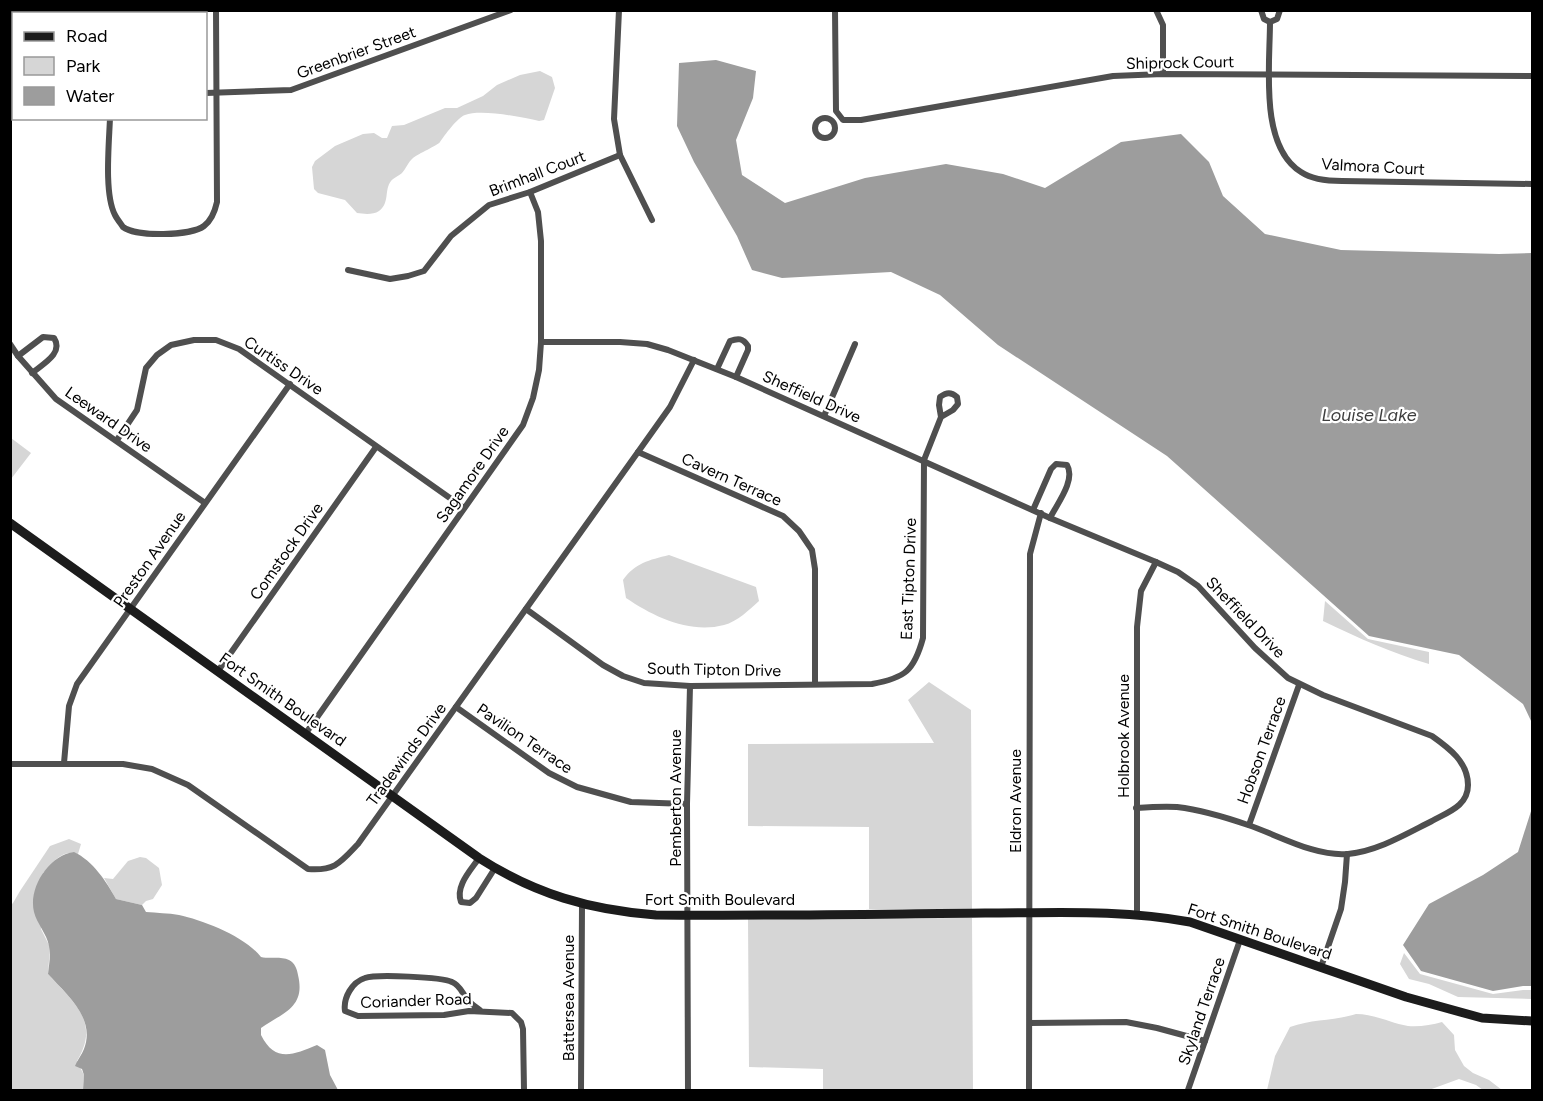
<svg xmlns="http://www.w3.org/2000/svg" width="1543" height="1101" viewBox="0 0 1543 1101" font-family="Figtree,sans-serif">
<style>
.green{fill:#d6d6d6}
.water{fill:#9d9d9d}
.lines{fill:none;stroke-linecap:round;stroke-linejoin:round}
.street{stroke:#4f4f4f;stroke-width:6}
.secondary{stroke:#1c1c1c;stroke-width:9}
.labels{text-anchor:middle;stroke-width:4.5;stroke-linejoin:round;paint-order:stroke}
.street-label{font-size:16px;fill:#000;stroke:#fff}
.water-label{font-size:18px;font-style:italic;fill:#3e3e3e;stroke:#fff}
</style>
<rect width="100%" height="100%" fill="#fff"/>
<g class="green">
<path d="M 540,71 L 552,77 L 555,88 L 544,120 L 539,121 C 522,117 481,109 465,115 C 458,117 444,136 440,142 C 438,145 418,154 413,158 C 408,162 406,169 402,173 C 399,176 393,178 391,181 C 384,190 390,203 379,211 C 373,215 364,214 357,213 L 345,200 L 318,193 L 314,189 L 312,167 L 315,161 L 335,146 L 363,134 L 374,133 L 382,138 L 387,138 L 392,126 L 404,125 L 445,108 L 457,108 L 483,96 L 497,85 L 520,75 Z"/>
<path d="M 11,438 L 31,453 L 11,479 Z"/>
<path d="M 669,555 L 756,587 L 759,601 C 750,609 737,622 724,625 C 690,634 654,617 626,598 L 623,580 C 635,563 649,560 669,555 Z"/>
<path d="M 1325,601 L 1368,639 L 1429,652 L 1429,664 C 1392,653 1358,638 1323,621 Z"/>
<path d="M 929,682 L 971,710 L 972,909 L 869,909 L 869,827 L 748,826 L 748,744 L 934,743 L 908,700 Z"/>
<path d="M 69,839 L 81,844 L 78,854 C 63,848 52,863 43,873 L 41,929 L 50,947 L 48,974 C 73,1002 101,1022 77,1061 L 84,1075 L 83,1090 L 11,1090 L 11,905 L 13,903 L 20,891 L 50,846 Z"/>
<path d="M 140,857 L 146,858 L 159,868 L 162,885 L 153,899 L 146,901 L 142,905 L 116,899 L 104,878 L 113,879 L 128,861 Z"/>
<path d="M 972,918 L 973,1090 L 823,1090 L 823,1069 L 749,1067 L 748,919 Z"/>
<path d="M 1404,953 L 1420,974 L 1493,994 L 1523,990 L 1532,990 L 1532,999 L 1458,997 L 1429,984 L 1409,979 L 1400,964 Z"/>
<path d="M 1356,1014 C 1375,1014 1390,1023 1408,1026 C 1419,1027 1432,1025 1442,1022 L 1454,1035 L 1455,1050 L 1464,1066 L 1473,1073 L 1489,1080 L 1502,1090 L 1483,1090 L 1476,1085 L 1459,1079 L 1429,1090 L 1267,1090 L 1275,1056 L 1290,1027 C 1312,1019 1334,1021 1356,1014 Z"/>
</g>
<g class="water">
<path d="M 716,60 L 756,71 L 753,98 L 736,140 L 742,175 L 785,203 L 865,178 L 946,164 L 1003,174 L 1045,188 L 1121,142 L 1181,134 L 1209,162 L 1223,196 L 1265,234 L 1341,250 L 1499,254 L 1532,253 L 1532,723 L 1523,704 L 1459,655 L 1369,636 L 1167,456 L 998,345 L 940,295 L 891,272 L 782,278 L 752,270 L 737,236 L 694,162 L 677,126 L 679,63 Z"/>
<path d="M 1532,808 L 1532,986 L 1523,986 L 1493,991 L 1421,971 L 1403,945 L 1429,904 L 1483,875 L 1518,852 Z"/>
<path d="M 74,852 C 93,861 106,881 116,899 L 142,905 L 146,912 C 157,913 168,913 179,915 C 203,920 246,937 261,957 C 270,959 281,956 289,960 C 295,963 297,969 298,975 C 306,1008 282,1013 261,1028 L 261,1035 C 275,1063 293,1055 317,1045 L 325,1050 L 330,1075 L 338,1090 L 83,1090 L 84,1075 L 82,1069 L 75,1066 C 77,1060 82,1055 84,1049 C 96,1018 66,994 48,974 C 49,965 51,955 49,946 C 47,934 37,924 34,912 C 28,888 49,855 74,852 Z"/>
</g>
<g class="lines">
<g class="street">
<path d="M 109,10 L 109,14"/>
<path d="M 619,10 L 614,119 L 620,155 L 652,220"/>
<path d="M 835,10 L 836,111 L 843,120 L 861,120 L 1113,76 L 1163,74 L 1532,76"/>
<path d="M 1156,10 L 1163,25 L 1163,74"/>
<path d="M 1261,10 L 1264,19 L 1270,22"/>
<path d="M 1270,22 C 1270,65 1259,146 1301,172 C 1313,180 1328,181 1342,181 L 1532,184"/>
<path d="M 1270,22 L 1277,19 L 1280,10"/>
<path d="M 206,93 L 291,90 L 511,10"/>
<path d="M 110,118 C 109,144 104,194 115,215 C 117,219 121,224 123,227 C 136,237 191,236 204,226 C 212,220 215,211 217,202 L 216,10"/>
<circle cx="825" cy="128" r="10"/>
<path d="M 348,270 L 390,279 L 408,276 L 424,271 L 451,236 L 489,205 L 530,192 L 620,155"/>
<path d="M 541,342 L 620,342 L 647,344 L 668,350 L 736,377 L 1050,518 L 1156,562 L 1178,572 L 1198,586 L 1255,648 L 1288,678 L 1323,695 L 1432,736 C 1449,748 1468,762 1468,785 C 1468,806 1448,812 1432,821 C 1406,834 1378,851 1348,854 C 1315,857 1278,835 1248,825 C 1225,817 1201,810 1177,807 C 1164,806 1150,807 1136,808"/>
<path d="M 10,344 L 18,356 L 56,399 L 205,503"/>
<path d="M 18,356 L 43,337 L 54,338 C 64,353 43,364 32,373"/>
<path d="M 717,369 L 730,341 C 738,338 743,338 748,346 L 748,350 L 736,377"/>
<path d="M 824,416 L 855,344"/>
<path d="M 117,440 L 137,410 L 146,368 L 157,355 L 171,345 L 194,340 L 216,340 L 239,349 L 464,508"/>
<path d="M 638,452 L 783,516 L 799,531 L 812,550 L 815,569 L 815,684"/>
<path d="M 1033,510 L 1051,469 L 1056,464 L 1067,465 C 1076,480 1057,504 1050,518"/>
<path d="M 526,609 L 603,665 L 623,676 L 644,683 L 690,686 L 872,684 C 905,678 914,671 923,638 L 924,460 L 941,417 L 953,410 L 958,404 L 957,397 C 951,392 947,392 940,397 L 939,405 L 941,417"/>
<path d="M 218,671 L 376,447"/>
<path d="M 456,707 L 549,773 L 577,787 L 631,802 L 687,804"/>
<path d="M 306,733 L 523,425 L 533,398 L 539,370 L 541,342 L 541,241 L 538,212 L 530,192"/>
<path d="M 64,763 L 69,706 L 77,684 L 290,384"/>
<path d="M 10,764 L 123,764 L 152,769 L 188,785 L 308,869 C 335,871 340,863 358,844 L 638,452 L 670,407 L 694,360"/>
<path d="M 1249,825 L 1299,685"/>
<path d="M 479,858 C 471,870 455,886 461,902 L 470,903 L 476,898 L 495,868"/>
<path d="M 1137,914 L 1137,627 L 1141,591 L 1156,562"/>
<path d="M 1321,967 L 1341,909 L 1345,882 L 1347,854"/>
<path d="M 481,1011 C 476,1007 471,1004 467,999 C 462,993 460,985 452,982 C 442,977 376,974 365,978 C 352,982 343,998 345,1011 L 358,1016 L 444,1015 L 469,1011 L 512,1013 L 521,1022 L 523,1029 L 524,1090"/>
<path d="M 1030,1023 L 1126,1022 L 1157,1028 L 1205,1041"/>
<path d="M 581,1090 L 582,905"/>
<path d="M 688,1090 L 687,804 L 690,686"/>
<path d="M 1029,1090 L 1030,554 L 1041,513"/>
<path d="M 1188,1090 L 1240,940"/>
</g>
<path class="secondary" d="M 10,523 L 479,858 C 535,894 590,910 656,915 C 765,916 875,914 985,913 C 1053,913 1122,909 1190,922 L 1406,997 L 1482,1018 L 1532,1021"/>
</g>
<g class="labels">
<g class="street-label">
<text transform="translate(356 52) rotate(-20)" y="6">Greenbrier Street</text>
<text transform="translate(1180 62) rotate(-1)" y="6">Shiprock Court</text>
<text transform="translate(1373 166) rotate(3)" y="6">Valmora Court</text>
<text transform="translate(537 173) rotate(-21)" y="6">Brimhall Court</text>
<text transform="translate(284 365) rotate(34)" y="6">Curtiss Drive</text>
<text transform="translate(812 396) rotate(24)" y="6">Sheffield Drive</text>
<text transform="translate(109 419) rotate(35)" y="6">Leeward Drive</text>
<text transform="translate(472 474) rotate(-55)" y="6">Sagamore Drive</text>
<text transform="translate(732 479) rotate(24)" y="6">Cavern Terrace</text>
<text transform="translate(286 551) rotate(-55)" y="6">Comstock Drive</text>
<text transform="translate(149 559) rotate(-55)" y="6">Preston Avenue</text>
<text transform="translate(908 579) rotate(-88)" y="6">East Tipton Drive</text>
<text transform="translate(1246 617) rotate(46)" y="6">Sheffield Drive</text>
<text transform="translate(714 669) rotate(1)" y="6">South Tipton Drive</text>
<text transform="translate(283 699) rotate(35)" y="6">Fort Smith Boulevard</text>
<text transform="translate(1123 736) rotate(-90)" y="6">Holbrook Avenue</text>
<text transform="translate(525 738) rotate(34)" y="6">Pavilion Terrace</text>
<text transform="translate(1261 750) rotate(-70)" y="6">Hobson Terrace</text>
<text transform="translate(406 754) rotate(-54)" y="6">Tradewinds Drive</text>
<text transform="translate(675 798) rotate(-90)" y="6">Pemberton Avenue</text>
<text transform="translate(1015 801) rotate(-90)" y="6">Eldron Avenue</text>
<text x="720" y="905">Fort Smith Boulevard</text>
<text transform="translate(1260 931) rotate(18)" y="6">Fort Smith Boulevard</text>
<text transform="translate(568 998) rotate(-90)" y="6">Battersea Avenue</text>
<text transform="translate(416 1000) rotate(-2)" y="6">Coriander Road</text>
<text transform="translate(1201 1011) rotate(-71)" y="6">Skyland Terrace</text>
</g>
<g class="water-label">
<text x="1369" y="421">Louise Lake</text>
</g>
</g>
<rect width="1543" height="1101" fill="none" stroke="#000000" stroke-width="24"/>
<rect x="12" y="12" width="195" height="108" fill="#ffffff" stroke="#999999" stroke-width="1.5"/>
<rect x="24" y="32" width="30" height="9" fill="#1c1c1c" stroke="#999999" stroke-width="1.5"/>
<text x="66" y="42" font-size="18" fill="#000000">Road</text>
<rect x="24" y="57" width="30" height="18" fill="#d6d6d6" stroke="#999999" stroke-width="1.5"/>
<text x="66" y="72" font-size="18" fill="#000000">Park</text>
<rect x="24" y="87" width="30" height="18" fill="#9d9d9d" stroke="#999999" stroke-width="1.5"/>
<text x="66" y="102" font-size="18" fill="#000000">Water</text>
</svg>
